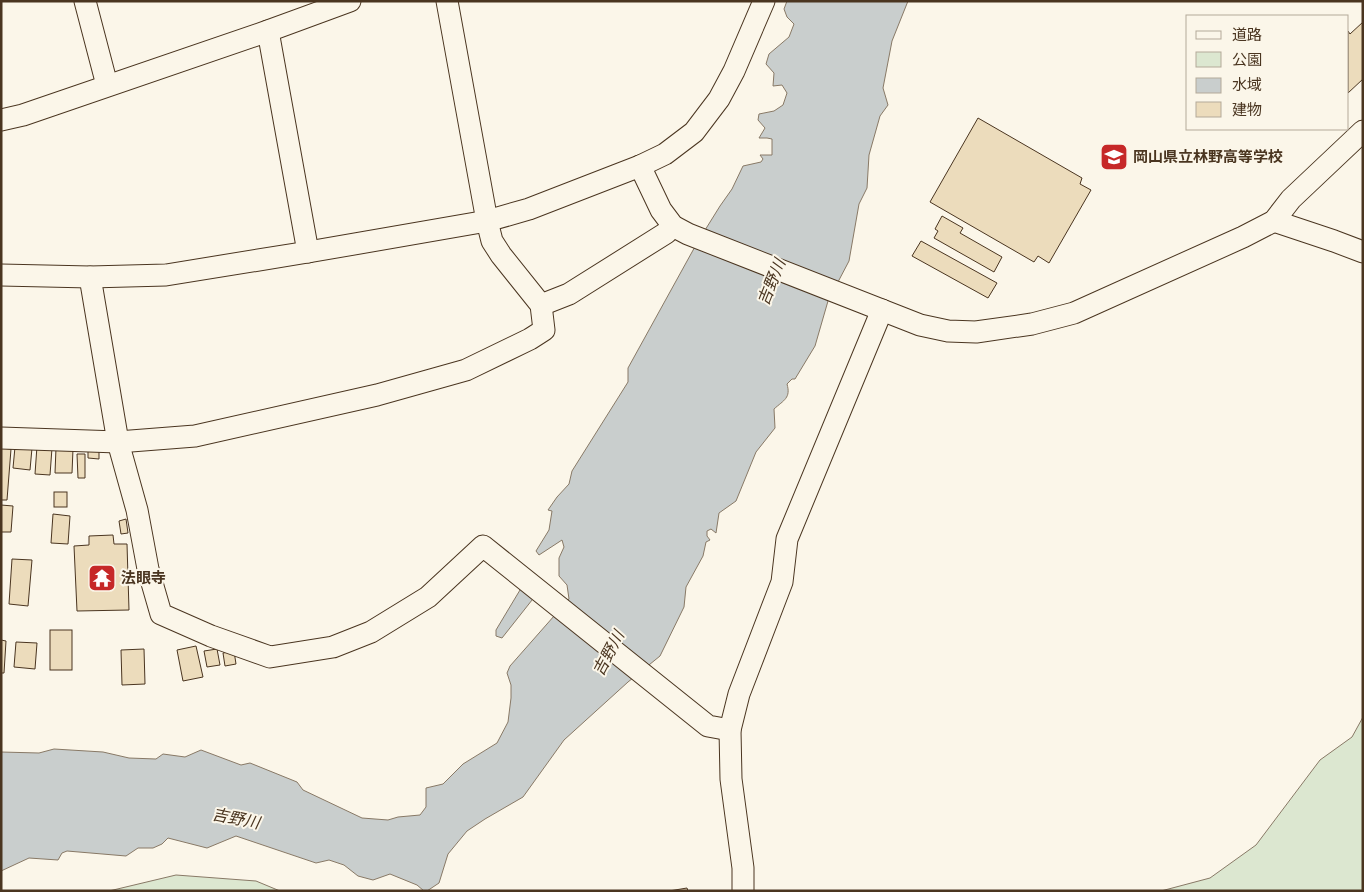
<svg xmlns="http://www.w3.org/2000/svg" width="1364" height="892" viewBox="0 0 1364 892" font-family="'Public Sans','Noto Sans JP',sans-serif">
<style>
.green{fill:#dce7d0;stroke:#887966}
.water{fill:#c9cecd;stroke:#887966}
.building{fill:#ecdcbc;stroke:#4a3520}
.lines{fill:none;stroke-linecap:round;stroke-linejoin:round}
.minor-casing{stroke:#4a3520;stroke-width:23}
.minor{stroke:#fbf6e9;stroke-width:21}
.labels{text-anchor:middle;stroke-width:4;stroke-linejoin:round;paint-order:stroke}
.poi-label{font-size:15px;font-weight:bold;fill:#4a3520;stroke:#fbf6e9;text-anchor:start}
.water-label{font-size:16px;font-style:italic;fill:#4a3520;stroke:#fbf6e9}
</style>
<rect width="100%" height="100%" fill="#fbf6e9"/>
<g class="green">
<path d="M 1363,717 L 1363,891 L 1161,891 L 1210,878 L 1256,845 L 1320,760 L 1352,737 Z"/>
<path d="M 176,875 L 256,881 L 280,891 L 109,891 Z"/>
</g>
<g class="water">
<path d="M 787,1 L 908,1 L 892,41 L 883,88 L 888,105 L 880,116 L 869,155 L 867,188 L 859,204 L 849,261 L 828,301 L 815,346 L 795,379 L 792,379 L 787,384 C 791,398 784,400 774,409 L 775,428 L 756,452 L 736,501 L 719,513 L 716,533 L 711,529 L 707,531 L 707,536 L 710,540 L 706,542 L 703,556 L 686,587 L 684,607 L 660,656 L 628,682 L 564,740 L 523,797 L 485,819 L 467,831 L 448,854 L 439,883 L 427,891 L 424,891 L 417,885 L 390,874 L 373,880 L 358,876 L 344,865 L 329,860 L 316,863 L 236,836 L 207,848 L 168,838 L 162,844 L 153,848 L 138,848 L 126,856 L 67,851 L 62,853 L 58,860 L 29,858 L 1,871 L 1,752 L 39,753 L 54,749 L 103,752 L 129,758 L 156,759 L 163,754 L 185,757 L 201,750 L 241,765 L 250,763 L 297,782 L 303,790 L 362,818 L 388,820 L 398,817 L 420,815 L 426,807 L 426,788 L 443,784 L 463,764 L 497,743 L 508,722 L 511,698 L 511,685 L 507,673 L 510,666 L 569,599 L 567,585 L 559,576 L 559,558 L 564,547 L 562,540 L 539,555 L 536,551 L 549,530 L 552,511 L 548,510 L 557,497 L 569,484 L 572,471 L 628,382 L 628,368 L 697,243 L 720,206 L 732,189 L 743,166 L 761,162 L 763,159 L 760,155 L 772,155 L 772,139 L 767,138 L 759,138 L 765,128 L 758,120 L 759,114 L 774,111 L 783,105 L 787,93 L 782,85 L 773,86 L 774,73 L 766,64 L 769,54 L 789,37 L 794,24 L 787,17 L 784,9 Z"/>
<path d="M 523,585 L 536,595 L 502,638 L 496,636 L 496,630 Z"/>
</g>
<g class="building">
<path d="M 1363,22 L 1363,79 L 1348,93 L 1348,31 L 1350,34 Z"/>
<path d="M 978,118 L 1082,178 L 1080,184 L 1091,190 L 1049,263 L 1038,256 L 1034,262 L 930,202 Z"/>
<path d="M 942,216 L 963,228 L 960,233 L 1002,257 L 994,272 L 934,238 L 938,231 L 935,229 Z"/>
<path d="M 921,241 L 997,283 L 988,298 L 912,256 Z"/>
<path d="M 37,446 L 52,448 L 50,475 L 35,474 Z"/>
<path d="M 15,447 L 32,448 L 30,470 L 13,468 Z"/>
<path d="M 1,448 L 11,449 L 7,500 L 1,500 Z"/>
<path d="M 56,448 L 73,449 L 72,473 L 55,473 Z"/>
<path d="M 88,449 L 99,449 L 99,459 L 88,458 Z"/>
<path d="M 77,454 L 85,454 L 85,478 L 78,478 Z"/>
<rect x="54" y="492" width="13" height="15"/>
<path d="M 1,505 L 13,506 L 11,532 L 1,532 Z"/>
<path d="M 53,514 L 70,516 L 68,544 L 51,543 Z"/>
<path d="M 126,519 L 128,533 L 121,534 L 119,521 Z"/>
<path d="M 113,535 L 114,544 L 127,544 L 129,610 L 77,611 L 74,546 L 89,545 L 89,536 Z"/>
<path d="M 12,559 L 32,560 L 28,606 L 9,604 Z"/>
<rect x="50" y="630" width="22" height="40"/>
<path d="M 1,640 L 6,641 L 4,673 L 1,673 Z"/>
<path d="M 16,642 L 37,643 L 35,669 L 14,667 Z"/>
<path d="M 196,646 L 203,677 L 183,681 L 177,650 Z"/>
<path d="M 144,649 L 145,684 L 122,685 L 121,650 Z"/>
<path d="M 217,649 L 220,665 L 207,667 L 204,651 Z"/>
<path d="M 234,651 L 236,664 L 225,666 L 223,653 Z"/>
<path d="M 687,888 L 688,891 L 669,891 Z"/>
</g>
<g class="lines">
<defs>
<g id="minor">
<path d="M 85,1 L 107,85"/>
<path d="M 268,31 L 308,252"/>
<path d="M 1,120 L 23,115 L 268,31 L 350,1"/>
<path d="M 640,166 L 661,210 L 673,226 L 688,234 L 920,325 L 948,331 L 976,332 L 1032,324 L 1074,313 L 1243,237 L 1274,221 L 1291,199 L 1363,131"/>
<path d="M 1274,221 L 1334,241 L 1363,252"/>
<path d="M 1,275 L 90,277 L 166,275 L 308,252 L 487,221 L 529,209 L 640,166 L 665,154 L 694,132 L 719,99 L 734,71 L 764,1"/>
<path d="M 90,277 L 118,442 L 137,510 L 148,569 L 161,614 L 211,636 L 270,657 L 333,647 L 371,632 L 428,597 L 483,546 L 708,726 L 730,730"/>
<path d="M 541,305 L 569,294 L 666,233 L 673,226"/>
<path d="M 1,438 L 118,442 L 195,436 L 377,395 L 466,370 L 530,339 L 544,330 L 541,305 L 501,255 L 492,241 L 487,221 L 447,1"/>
<path d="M 743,891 L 743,868 L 731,779 L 730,730 L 739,694 L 782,582 L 787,539 L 882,310"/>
</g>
</defs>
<use href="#minor" class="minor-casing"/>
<use href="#minor" class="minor"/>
</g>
<defs>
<symbol id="school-square" viewBox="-11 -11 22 22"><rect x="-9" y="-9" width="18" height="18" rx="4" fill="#c62828" stroke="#fbf6e9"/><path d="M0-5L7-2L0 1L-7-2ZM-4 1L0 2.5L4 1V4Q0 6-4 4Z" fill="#fff"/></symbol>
<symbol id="temple-square" viewBox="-11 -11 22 22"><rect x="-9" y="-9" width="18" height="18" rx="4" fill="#c62828" stroke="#fbf6e9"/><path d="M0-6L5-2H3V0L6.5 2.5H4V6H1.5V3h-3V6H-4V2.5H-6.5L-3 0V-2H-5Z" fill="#fff"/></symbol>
</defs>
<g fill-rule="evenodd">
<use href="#school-square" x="1098" y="141" width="32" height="32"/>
<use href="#temple-square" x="86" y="562" width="32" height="32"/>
</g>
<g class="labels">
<g class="poi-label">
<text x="1133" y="162">岡山県立林野高等学校</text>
<text x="121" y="583">法眼寺</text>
</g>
<g class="water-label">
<text transform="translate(771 282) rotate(-68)" y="6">吉野川</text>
<text transform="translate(608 653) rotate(-62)" y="6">吉野川</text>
<text transform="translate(236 818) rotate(11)" y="6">吉野川</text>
</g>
</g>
<rect width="1364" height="892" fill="none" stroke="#4a3520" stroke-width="5"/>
<rect x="1186" y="15" width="162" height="115" fill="#fbf6e9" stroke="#b4a999"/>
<rect x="1196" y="31" width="25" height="8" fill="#fbf6e9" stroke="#b4a999"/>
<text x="1232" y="40" font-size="15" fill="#4a3520">道路</text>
<rect x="1196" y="52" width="25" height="15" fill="#dce7d0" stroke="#b4a999"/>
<text x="1232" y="65" font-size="15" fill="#4a3520">公園</text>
<rect x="1196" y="78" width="25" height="15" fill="#c9cecd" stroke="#b4a999"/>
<text x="1232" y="90" font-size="15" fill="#4a3520">水域</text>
<rect x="1196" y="102" width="25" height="15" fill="#ecdcbc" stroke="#b4a999"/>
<text x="1232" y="115" font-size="15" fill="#4a3520">建物</text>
</svg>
